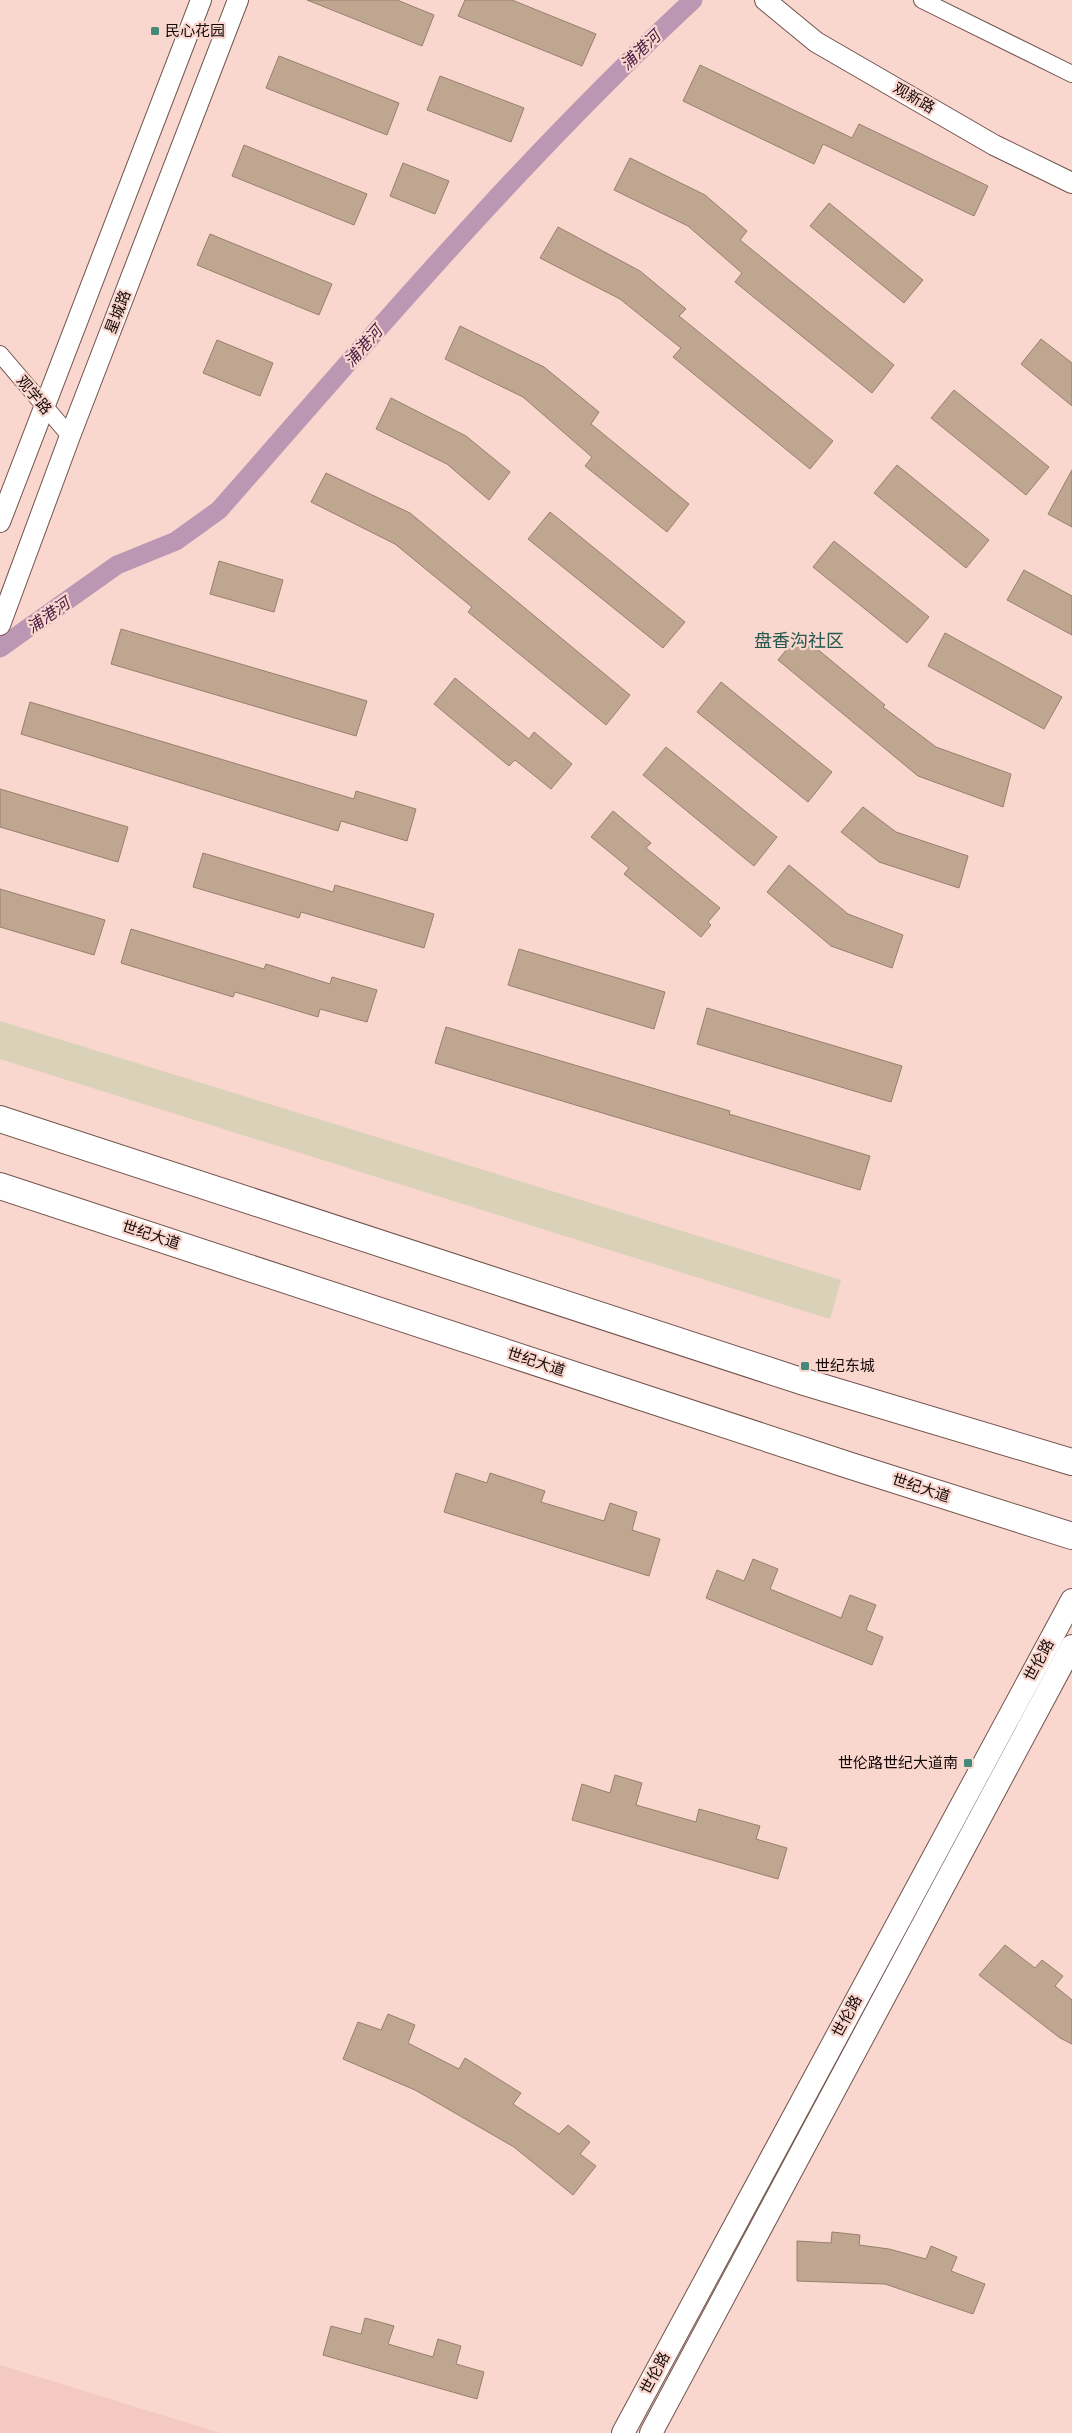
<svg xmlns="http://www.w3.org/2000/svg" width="1072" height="2433" viewBox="0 0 1072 2433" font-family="'PT Serif','Noto Sans SC',serif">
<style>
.built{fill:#f4c9bf}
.green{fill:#d9d1b8}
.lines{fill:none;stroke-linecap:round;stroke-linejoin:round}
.canal{stroke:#bc97b3;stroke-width:19}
.building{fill:#bea691;stroke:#97806c}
.minor-casing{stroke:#71544d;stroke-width:18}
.tertiary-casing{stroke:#71544d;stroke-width:22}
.secondary-casing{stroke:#71544d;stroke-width:24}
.primary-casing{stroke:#71544d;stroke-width:28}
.minor{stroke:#fff;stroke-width:16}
.tertiary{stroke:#fff;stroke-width:20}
.secondary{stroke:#fff;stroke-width:22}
.primary{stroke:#fff;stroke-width:26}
.poi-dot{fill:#46887a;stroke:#f9d6ce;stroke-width:2}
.labels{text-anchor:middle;stroke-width:4.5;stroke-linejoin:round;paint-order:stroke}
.poi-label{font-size:15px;fill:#150a08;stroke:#f9d6ce;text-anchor:start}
.street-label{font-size:15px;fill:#150a08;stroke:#f9d6ce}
.water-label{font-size:16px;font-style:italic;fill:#491b41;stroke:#f9d6ce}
.quarter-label{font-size:18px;fill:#22584d;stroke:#f9d6ce}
</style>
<rect width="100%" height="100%" fill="#f9d6ce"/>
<path class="built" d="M 0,2365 L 220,2433 L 0,2433 Z"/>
<path class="green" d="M 0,1021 L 841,1280 L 830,1319 L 0,1059 Z"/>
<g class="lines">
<path class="canal" d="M 0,648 L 117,565 L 176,541 L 219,510 C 372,336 523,158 693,0"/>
</g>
<g class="building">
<path d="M 307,0 L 397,0 L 434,15 L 422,46 Z"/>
<path d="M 465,0 L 512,0 L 596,34 L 582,66 L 458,16 Z"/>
<path d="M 279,56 L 399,103 L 387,135 L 266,88 Z"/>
<path d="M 700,65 L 852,138 L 859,124 L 988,186 L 974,216 L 823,144 L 814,164 L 683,101 Z"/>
<path d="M 440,76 L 524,108 L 511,142 L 427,110 Z"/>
<path d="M 244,145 L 367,194 L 354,225 L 232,176 Z"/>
<path d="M 630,158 L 705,195 L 747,231 L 740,240 L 894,365 L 872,393 L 735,282 L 742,273 L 688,226 L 614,190 Z"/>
<path d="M 403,163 L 449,181 L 435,214 L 390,196 Z"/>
<path d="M 829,203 L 923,280 L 904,303 L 810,226 Z"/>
<path d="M 558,227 L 640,271 L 686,309 L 679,316 L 833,441 L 810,469 L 673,357 L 681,348 L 620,299 L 540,258 Z"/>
<path d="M 210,234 L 332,284 L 319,315 L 197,265 Z"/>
<path d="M 460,326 L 544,367 L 599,412 L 591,424 L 689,504 L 667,532 L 585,466 L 592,457 L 523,397 L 445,359 Z"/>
<path d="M 1041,339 L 1072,363 L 1072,406 L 1021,364 Z"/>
<path d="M 217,340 L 273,363 L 260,396 L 203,373 Z"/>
<path d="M 954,390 L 1049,467 L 1026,495 L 931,418 Z"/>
<path d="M 391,398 L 466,436 L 510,472 L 489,500 L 447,464 L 376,429 Z"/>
<path d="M 897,465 L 989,540 L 966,568 L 874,493 Z"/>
<path d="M 1072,470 L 1072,527 L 1048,514 Z"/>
<path d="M 326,473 L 410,513 L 630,695 L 606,725 L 468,612 L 472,607 L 395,544 L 311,502 Z"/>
<path d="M 550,512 L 685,622 L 663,648 L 528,539 Z"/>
<path d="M 834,541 L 929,617 L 907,643 L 813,567 Z"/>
<path d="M 219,561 L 283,580 L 274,612 L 210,594 Z"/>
<path d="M 1024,570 L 1072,596 L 1072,635 L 1007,600 Z"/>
<path d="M 121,629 L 367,701 L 356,736 L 111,664 Z"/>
<path d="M 945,633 L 1062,697 L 1044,729 L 928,666 Z"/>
<path d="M 799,634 L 885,705 L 883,707 L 936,747 L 1011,774 L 1003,807 L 918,776 L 778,660 Z"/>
<path d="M 455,678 L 529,739 L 534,732 L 572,764 L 551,789 L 515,760 L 509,766 L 434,704 Z"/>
<path d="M 721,682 L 832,772 L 808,802 L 697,712 Z"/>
<path d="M 30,702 L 354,799 L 356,791 L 416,809 L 407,841 L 341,821 L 338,831 L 21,734 Z"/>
<path d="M 666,747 L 777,837 L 754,866 L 643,775 Z"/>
<path d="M 0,789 L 128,827 L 118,862 L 0,827 Z"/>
<path d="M 863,807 L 896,832 L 968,856 L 959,888 L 879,862 L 841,832 Z"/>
<path d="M 613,811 L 651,843 L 646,848 L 720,908 L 708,922 L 711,925 L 701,937 L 624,874 L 629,868 L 591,837 Z"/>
<path d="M 203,853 L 333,892 L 335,885 L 434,914 L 424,948 L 301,912 L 299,918 L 193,887 Z"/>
<path d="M 789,865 L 848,914 L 903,935 L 892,968 L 831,946 L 767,892 Z"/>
<path d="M 0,889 L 105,920 L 94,955 L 0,927 Z"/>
<path d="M 131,929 L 264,969 L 266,964 L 330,984 L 332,977 L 377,990 L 367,1022 L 320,1009 L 318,1017 L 235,992 L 233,997 L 121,963 Z"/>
<path d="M 519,949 L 665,992 L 654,1029 L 508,985 Z"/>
<path d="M 707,1008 L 902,1066 L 891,1102 L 697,1044 Z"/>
<path d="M 446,1027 L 730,1111 L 729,1114 L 870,1156 L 860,1190 L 435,1063 Z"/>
<path d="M 456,1473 L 487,1483 L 490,1473 L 545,1491 L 541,1502 L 604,1521 L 610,1503 L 637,1512 L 632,1530 L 660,1539 L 649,1576 L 444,1512 Z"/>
<path d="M 753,1559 L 778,1569 L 770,1589 L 841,1618 L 850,1595 L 876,1605 L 866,1630 L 883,1637 L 872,1665 L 706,1598 L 717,1570 L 744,1581 Z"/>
<path d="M 615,1775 L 642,1783 L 636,1805 L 696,1822 L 699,1809 L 760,1826 L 756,1839 L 787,1848 L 778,1879 L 572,1820 L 582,1784 L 610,1793 Z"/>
<path d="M 1005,1945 L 1035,1968 L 1042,1960 L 1063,1976 L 1055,1986 L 1072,2000 L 1072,2044 L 1060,2038 L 979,1975 Z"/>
<path d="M 388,2014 L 415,2025 L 408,2043 L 459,2069 L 465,2058 L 521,2093 L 513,2104 L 559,2134 L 568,2125 L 590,2142 L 580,2154 L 596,2166 L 573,2195 L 514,2147 L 415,2090 L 343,2059 L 358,2022 L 381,2030 Z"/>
<path d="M 832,2232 L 860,2235 L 859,2245 L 889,2249 L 926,2259 L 931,2246 L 957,2257 L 951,2271 L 985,2284 L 973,2314 L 885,2284 L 797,2281 L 797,2241 L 831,2243 Z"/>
<path d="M 365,2318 L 394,2326 L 388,2344 L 433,2357 L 438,2339 L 461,2346 L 456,2364 L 484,2372 L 477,2399 L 323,2355 L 331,2326 L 361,2334 Z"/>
</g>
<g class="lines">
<defs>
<g id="minor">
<path d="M 922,0 L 1072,74"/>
<path d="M 0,354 L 70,436"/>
</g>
<g id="tertiary">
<path d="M 765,0 L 816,42 L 994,145 L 1072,183"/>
<path d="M 0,522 L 201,0"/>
<path d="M 0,625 L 70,436 L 238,0"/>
</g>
<g id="secondary">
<path d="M 623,2433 L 1072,1600"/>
<path d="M 651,2433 L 1072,1646"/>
</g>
<g id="primary">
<path d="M 0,1119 L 801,1381 L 1072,1462"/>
<path d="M 0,1186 L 848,1465 L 1072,1536"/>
</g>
</defs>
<use href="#minor" class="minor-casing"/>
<use href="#tertiary" class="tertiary-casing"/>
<use href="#secondary" class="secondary-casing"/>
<use href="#primary" class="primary-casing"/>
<use href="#minor" class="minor"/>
<use href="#tertiary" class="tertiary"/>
<use href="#secondary" class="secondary"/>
<use href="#primary" class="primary"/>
</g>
<g class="poi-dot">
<rect x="150" y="26" width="10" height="10" rx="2.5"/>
<rect x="800" y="1361" width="10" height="10" rx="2.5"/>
<rect x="963" y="1758" width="10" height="10" rx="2.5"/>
</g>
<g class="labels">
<g class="poi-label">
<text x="165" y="36">民心花园</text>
<text x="815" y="1371">世纪东城</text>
<text x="958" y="1768" text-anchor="end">世伦路世纪大道南</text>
</g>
<g class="street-label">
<text transform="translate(914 98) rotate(30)" y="5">观新路</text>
<text transform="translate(118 312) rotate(-69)" y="5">星城路</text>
<text transform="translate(34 395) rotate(50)" y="5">观学路</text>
<text transform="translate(151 1235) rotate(18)" y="5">世纪大道</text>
<text transform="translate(536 1362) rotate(18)" y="5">世纪大道</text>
<text transform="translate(921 1488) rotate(18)" y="5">世纪大道</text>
<text transform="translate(1039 1660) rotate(-62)" y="5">世伦路</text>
<text transform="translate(847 2016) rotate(-62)" y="5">世伦路</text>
<text transform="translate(655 2373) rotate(-62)" y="5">世伦路</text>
</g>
<g class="water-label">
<text transform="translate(640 50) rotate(-44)" y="6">浦港河</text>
<text transform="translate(363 346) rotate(-49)" y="6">浦港河</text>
<text transform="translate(48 615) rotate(-35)" y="6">浦港河</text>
</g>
<g class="quarter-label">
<text x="799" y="647">盘香沟社区</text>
</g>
</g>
</svg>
